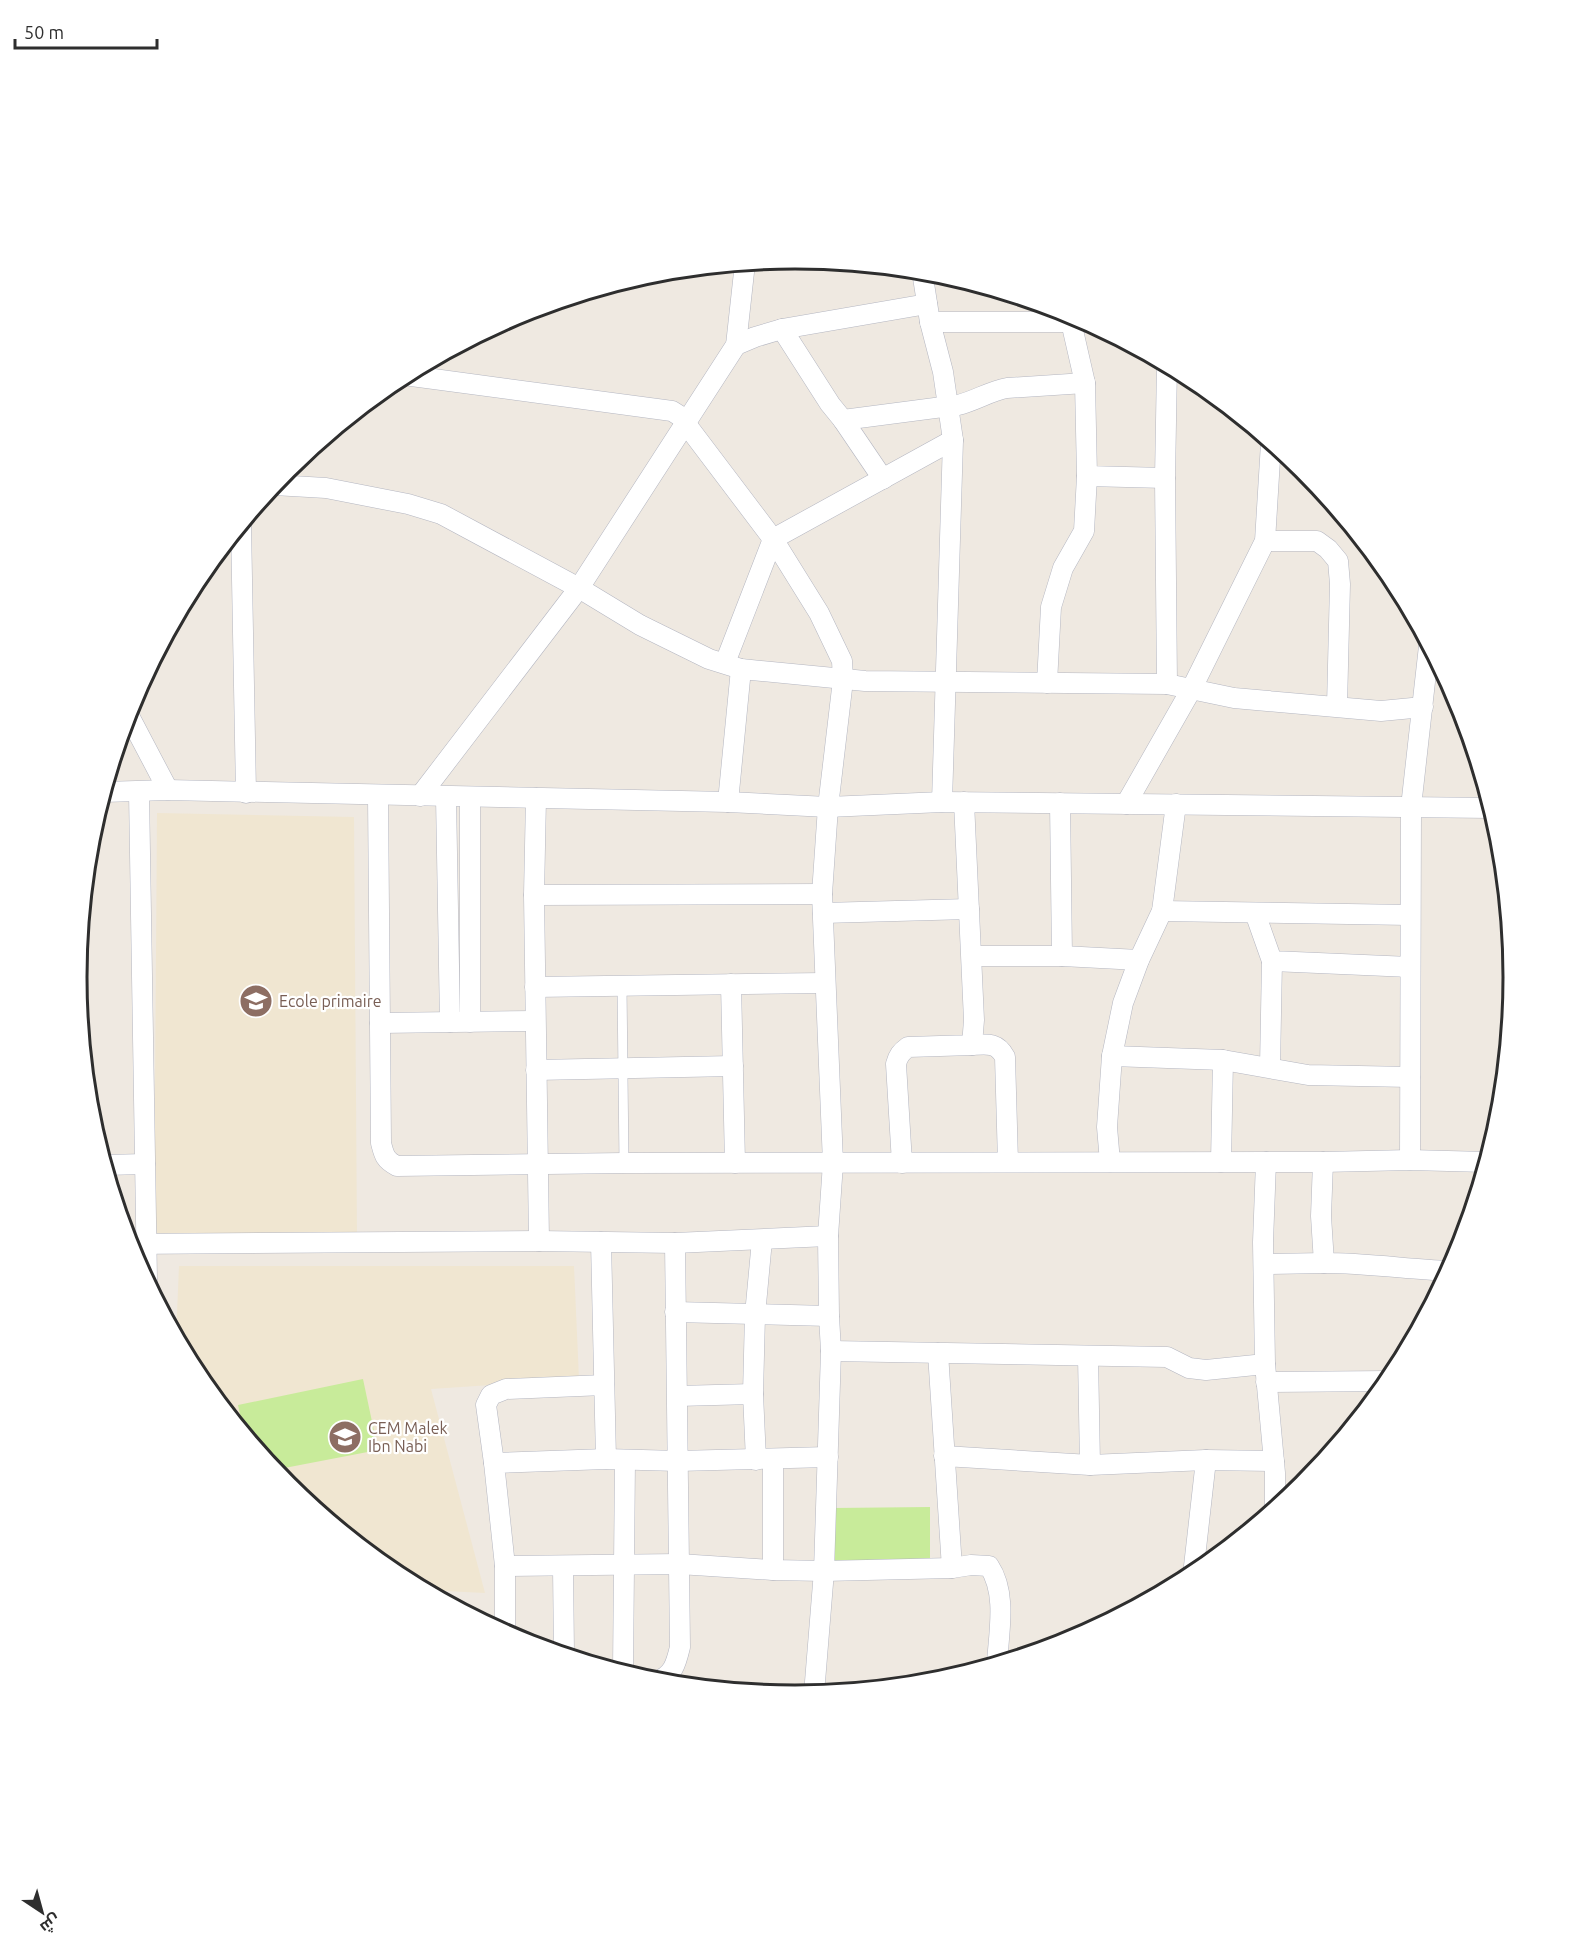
<svg xmlns="http://www.w3.org/2000/svg" width="1590" height="1954" viewBox="0 0 1590 1954" font-family="Ubuntu,Cairo,sans-serif">
<style>
.education{fill:#f0e6d1}
.pitch{fill:#c8eb9a}
.lines{fill:none;stroke-linecap:round;stroke-linejoin:round}
.service-casing{stroke:#b4b6c1;stroke-width:10}
.minor-casing{stroke:#b4b6c1;stroke-width:21}
.service{stroke:#fff;stroke-width:9}
.minor{stroke:#fff;stroke-width:20}
.labels{text-anchor:middle;stroke-width:4.5;stroke-linejoin:round;paint-order:stroke}
.education-label{font-size:16px;fill:#785e54;stroke:#fff;text-anchor:start}
.rim{fill:none;stroke:#2e2e2e;stroke-width:3}
</style>
<rect width="100%" height="100%" fill="#efe9e1"/>
<g class="education">
<path d="M 157,813 L 354,817 L 357,1237 L 154,1239 Z"/>
<path d="M 179,1266 L 574,1266 L 579,1379 L 431,1389 L 485,1593 L 425,1590 L 396,1574 L 287,1485 L 197,1376 L 176,1337 Z"/>
</g>
<g class="pitch">
<path d="M 363,1379 L 378,1450 L 274,1470 L 244,1433 L 238,1405 Z"/>
<path d="M 930,1507 L 930,1563 L 835,1563 L 833,1508 Z"/>
</g>
<g class="lines">
<defs>
<path id="service" d="M 622,986 L 624,1163"/>
<g id="minor">
<path d="M 922,271 L 930,322 L 943,372 L 953,440 L 942,802"/>
<path d="M 1069,313 L 1085,383 L 1087,476 L 1165,478"/>
<path d="M 930,322 L 1087,322"/>
<path d="M 782,329 L 830,404 L 843,420 L 958,405 C 975,401 990,391 1007,388 L 1085,383"/>
<path d="M 736,345 L 755,337 L 782,329 L 927,304"/>
<path d="M 1167,365 L 1165,478 L 1167,684 L 1234,698 L 1381,711 L 1423,707"/>
<path d="M 404,375 L 672,411 L 680,416 L 773,539 L 819,613 L 842,661 L 843,680 L 828,807 L 822,894 L 833,1163 L 828,1236 L 829,1316 L 831,1351 L 824,1571 L 814,1694"/>
<path d="M 843,420 L 883,479"/>
<path d="M 274,485 L 326,488 L 408,504 L 441,514 L 579,588 L 640,625 L 709,659 L 741,669 L 865,681 L 1167,684"/>
<path d="M 241,525 L 246,793"/>
<path d="M 1265,541 L 1317,541 L 1328,549 L 1338,561 L 1340,584 L 1337,706"/>
<path d="M 725,663 L 773,539 L 953,440"/>
<path d="M 1047,683 L 1051,607 L 1063,568 L 1084,531 L 1087,476"/>
<path d="M 128,714 L 168,790"/>
<path d="M 104,792 L 168,790 L 728,802 L 828,807 L 942,802 L 1491,808"/>
<path d="M 139,792 L 147,1281"/>
<path d="M 378,796 L 381,1143 C 384,1155 385,1160 397,1166 L 624,1163 L 1323,1162 L 1410,1160 L 1486,1162"/>
<path d="M 420,796 L 579,588 L 736,345 L 745,263"/>
<path d="M 446,797 L 450,1022"/>
<path d="M 470,797 L 470,1022"/>
<path d="M 536,798 L 534,895 L 539,1241"/>
<path d="M 728,802 L 741,669"/>
<path d="M 1060,803 L 1062,956"/>
<path d="M 1126,804 L 1191,690 L 1265,541 L 1271,443"/>
<path d="M 534,895 L 822,894"/>
<path d="M 1162,911 L 1410,915"/>
<path d="M 823,913 L 969,909"/>
<path d="M 1255,913 L 1272,961 L 1410,967"/>
<path d="M 972,956 L 1062,956 L 1139,960"/>
<path d="M 731,984 L 735,1163"/>
<path d="M 535,987 L 824,983"/>
<path d="M 380,1023 L 535,1021"/>
<path d="M 972,1045 C 987,1044 997,1042 1005,1057 L 1008,1162"/>
<path d="M 1112,1056 L 1223,1060 L 1308,1075 L 1410,1077"/>
<path d="M 1270,1067 L 1272,961"/>
<path d="M 536,1070 L 733,1066"/>
<path d="M 1410,1160 L 1411,807 L 1429,646"/>
<path d="M 1110,1162 L 1107,1127 L 1112,1056 L 1123,1003 L 1139,960 L 1162,911 L 1176,804"/>
<path d="M 1221,1162 L 1223,1060"/>
<path d="M 1266,1162 L 1263,1242 L 1265,1364 L 1275,1473 L 1275,1508"/>
<path d="M 1323,1162 L 1321,1216 L 1324,1263 C 1365,1263 1407,1269 1448,1271"/>
<path d="M 902,1163 L 896,1064 C 898,1056 901,1052 908,1047 L 972,1045 L 974,1020 L 964,802"/>
<path d="M 105,1165 L 145,1164"/>
<path d="M 601,1242 L 606,1459"/>
<path d="M 129,1244 L 539,1241 L 675,1243 L 828,1236"/>
<path d="M 1264,1264 L 1324,1263"/>
<path d="M 675,1312 L 829,1316"/>
<path d="M 831,1351 L 1167,1357 L 1189,1368 L 1206,1370 L 1265,1364"/>
<path d="M 938,1353 L 952,1568"/>
<path d="M 1088,1356 L 1090,1465"/>
<path d="M 1266,1382 L 1389,1381"/>
<path d="M 678,1396 L 753,1394"/>
<path d="M 944,1456 L 1090,1465 L 1206,1460 L 1274,1461"/>
<path d="M 773,1459 L 773,1570"/>
<path d="M 756,1460 L 753,1394 L 755,1315 L 762,1240"/>
<path d="M 494,1463 L 486,1405 L 491,1395 L 506,1389 L 604,1385"/>
<path d="M 505,1566 L 679,1564 L 773,1570 L 824,1571 L 952,1568 L 971,1565 L 989,1566 C 1007,1593 999,1631 997,1663"/>
<path d="M 563,1567 L 564,1654"/>
<path d="M 1193,1575 L 1206,1460"/>
<path d="M 505,1633 L 505,1566 L 494,1463 L 606,1459 L 678,1461 L 828,1457"/>
<path d="M 623,1672 L 625,1460"/>
<path d="M 655,1682 C 673,1676 676,1664 680,1647 L 675,1243"/>
</g>
</defs>
<use href="#service" class="service-casing"/>
<use href="#minor" class="minor-casing"/>
<use href="#service" class="service"/>
<use href="#minor" class="minor"/>
</g>
<defs>
<symbol id="school-disc" viewBox="-11 -11 22 22"><circle r="9.5" fill="#8d6e63" stroke="#fff"/><path d="M0-5L7-2L0 1L-7-2ZM-4 1L0 2.5L4 1V4Q0 6-4 4Z" fill="#fff"/></symbol>
</defs>
<g fill-rule="evenodd">
<use href="#school-disc" x="237" y="982" width="38" height="38"/>
<use href="#school-disc" x="326" y="1418" width="38" height="38"/>
</g>
<g class="labels">
<g class="education-label">
<text x="279" y="1007">Ecole primaire</text>
<text x="368" y="1434">CEM Malek<tspan x="368" dy="18">Ibn Nabi</tspan></text>
</g>
</g>
<path d="M0 0H1590V1954H0ZM87 977a708 708 0 1 1 1416 0a708 708 0 1 1-1416 0Z" fill="#fff" fill-rule="evenodd"/>
<path class="rim" d="M87 977a708 708 0 1 1 1416 0a708 708 0 1 1-1416 0Z"/>
<g transform="translate(42 1912) rotate(144)" stroke="#ffffff" stroke-width="4.5" paint-order="stroke">
<path d="M0-4.5L10 22L0 15L-10 22Z" fill="#2e2e2e"/>
<text y="-9" font-size="16" font-weight="bold" text-anchor="middle" fill="#2e2e2e">ش</text>
</g>
<path d="M15 39v9h142v-9" fill="none" stroke="#2e2e2e" stroke-width="3"/>
<text x="24" y="39" font-size="18" fill="#2e2e2e" stroke="#ffffff" stroke-width="4.5" paint-order="stroke">50 m</text>
</svg>
